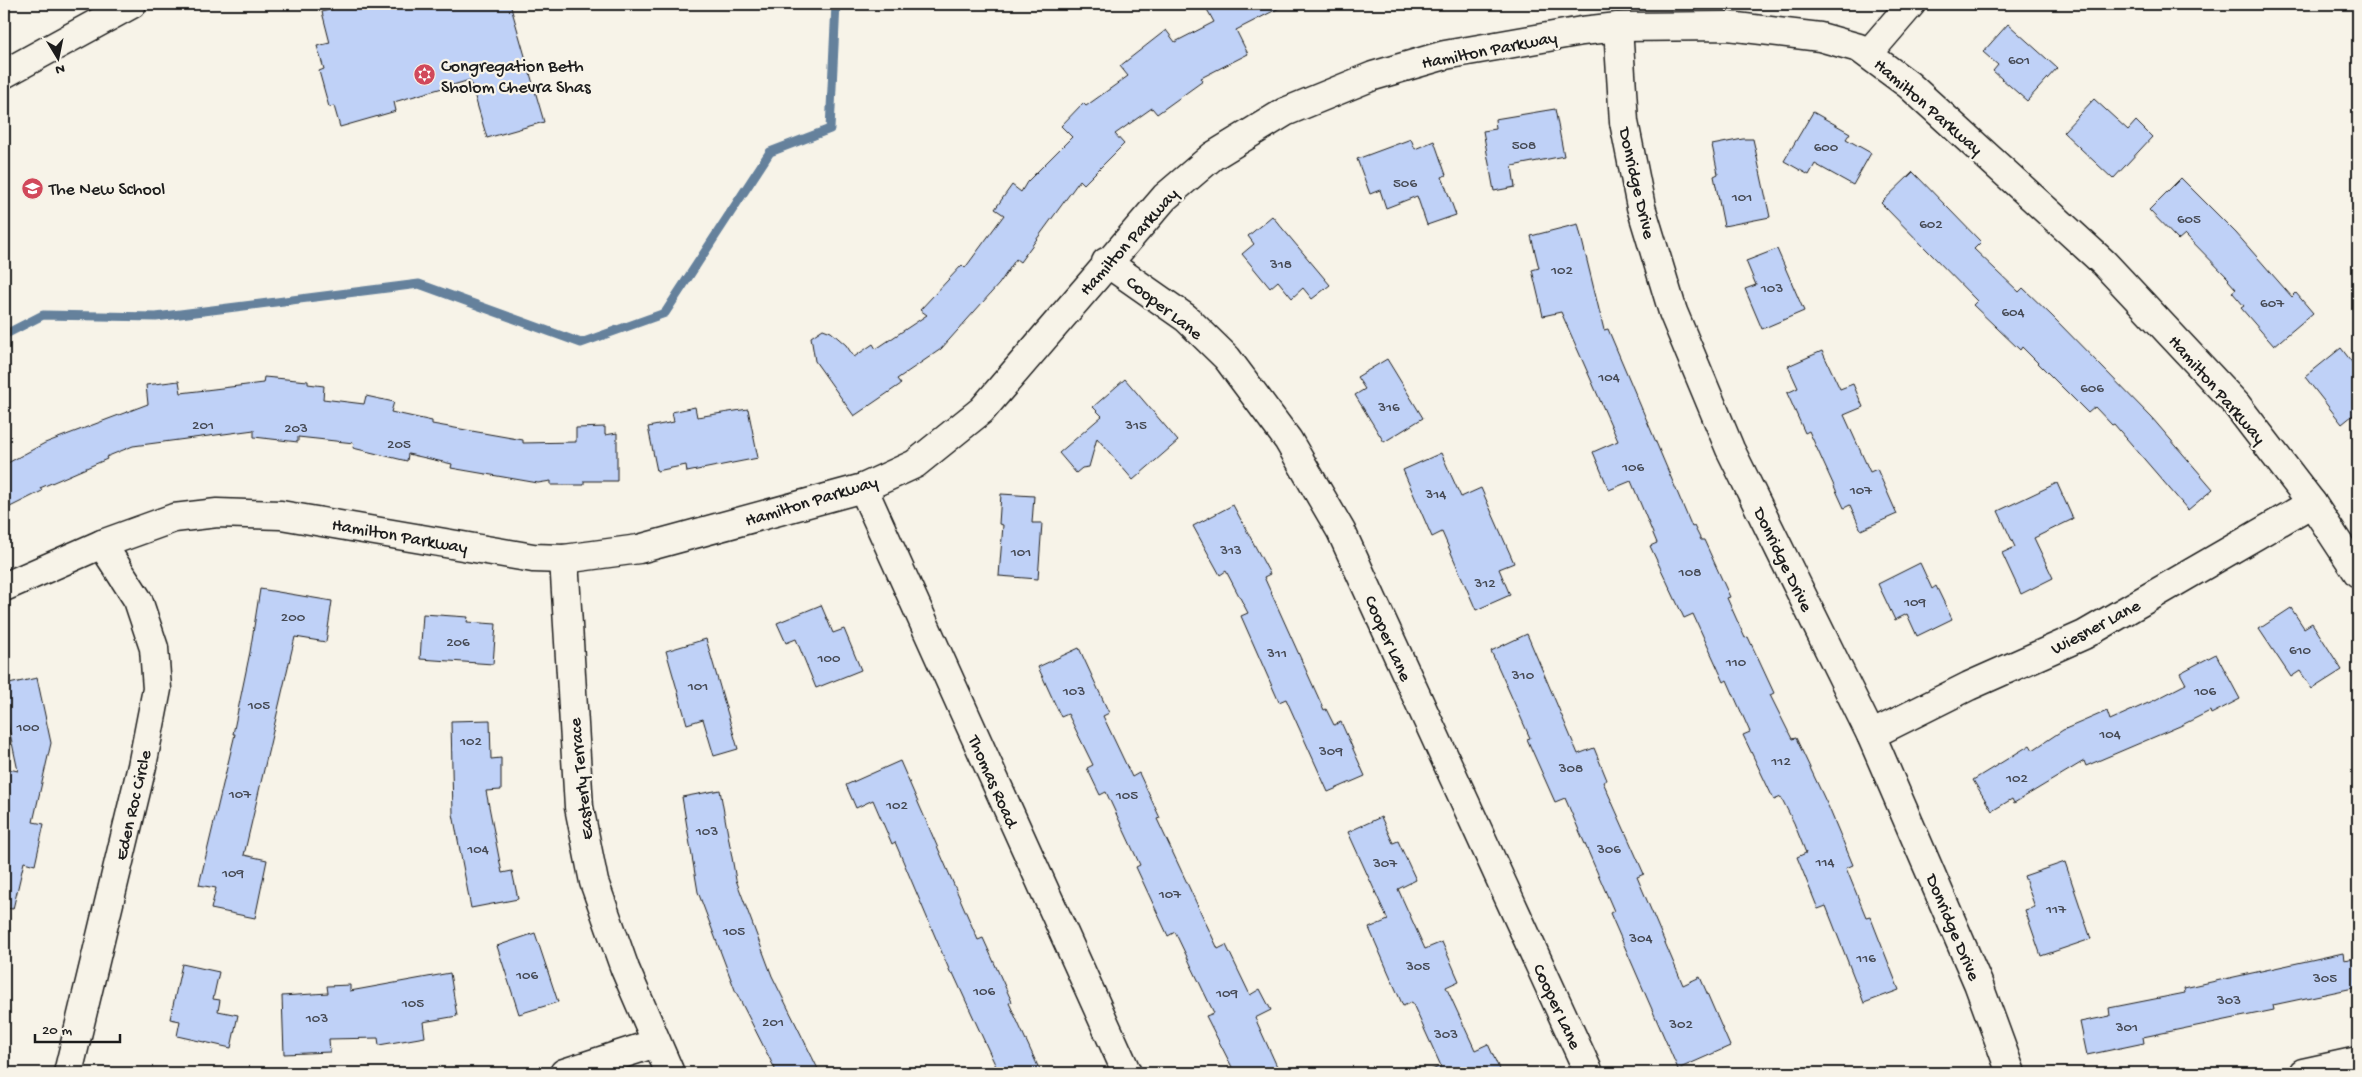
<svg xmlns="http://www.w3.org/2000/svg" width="2362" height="1077" viewBox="0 0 2362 1077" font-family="'Gochi Hand',sans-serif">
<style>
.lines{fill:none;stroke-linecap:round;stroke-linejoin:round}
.stream{stroke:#65819c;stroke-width:9}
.building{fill:#bfd1f7;stroke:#1c1c1c}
.minor-casing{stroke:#1c1c1c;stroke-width:31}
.minor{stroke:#f7f3e8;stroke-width:28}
.labels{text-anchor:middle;stroke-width:4.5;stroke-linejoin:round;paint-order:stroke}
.number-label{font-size:15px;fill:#454953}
.street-label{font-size:18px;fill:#1c1c1c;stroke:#f7f3e8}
.poi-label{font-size:18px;fill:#1c1c1c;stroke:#f7f3e8;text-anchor:start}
</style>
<rect width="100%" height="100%" fill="#f7f3e8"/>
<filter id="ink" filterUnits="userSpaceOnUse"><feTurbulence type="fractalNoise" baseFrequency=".02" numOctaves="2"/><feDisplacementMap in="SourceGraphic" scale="10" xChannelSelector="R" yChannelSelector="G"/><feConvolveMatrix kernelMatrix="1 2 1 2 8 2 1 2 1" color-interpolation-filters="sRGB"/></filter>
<g filter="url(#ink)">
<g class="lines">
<path class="stream" d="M 4,335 L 43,315 L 156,317 L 419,284 L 581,343 L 665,313 L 770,152 L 830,129 L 836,4"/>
</g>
<g class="building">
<path d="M 350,4 L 510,4 L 544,122 L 487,138 L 470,80 L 394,102 L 396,111 L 340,127 L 334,106 L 329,107 L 319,71 L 324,69 L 317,46 L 330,43 L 322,12 Z"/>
<path d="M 1204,4 L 1287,4 L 1236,30 L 1248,54 L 1201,78 L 1203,81 L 1157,114 L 1152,108 L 1115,134 L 1124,144 L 1084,184 L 1080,180 L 1020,262 L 1016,259 L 999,284 L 941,349 L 897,379 L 901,384 L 854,416 L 815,361 L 811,337 L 823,329 L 831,332 L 846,345 L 854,357 L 873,344 L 876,349 L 927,315 L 920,310 L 962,265 L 965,268 L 1004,215 L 995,209 L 1012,185 L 1021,192 L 1027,182 L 1072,137 L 1061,126 L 1083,103 L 1086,106 L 1128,76 L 1120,66 L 1166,30 L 1175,42 L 1214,22 Z"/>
<path d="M 2008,24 L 2057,68 L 2027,101 L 1993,71 L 1998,65 L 1983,52 Z"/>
<path d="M 2094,99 L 2128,130 L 2136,121 L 2152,137 L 2113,179 L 2063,132 Z"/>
<path d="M 1555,109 L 1564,156 L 1512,166 L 1515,187 L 1494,191 L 1483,131 L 1496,129 L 1495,119 Z"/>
<path d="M 1813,112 L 1850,133 L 1846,139 L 1871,153 L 1853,185 L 1815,164 L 1809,175 L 1784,161 Z"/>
<path d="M 1411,139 L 1415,149 L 1434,141 L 1446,175 L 1442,177 L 1456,215 L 1427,225 L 1417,196 L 1386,208 L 1380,190 L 1370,194 L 1357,159 Z"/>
<path d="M 1743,139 L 1753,139 L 1770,217 L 1724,226 L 1714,176 L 1718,174 L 1712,145 Z"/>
<path d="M 1913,172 L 1981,242 L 1974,249 L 2019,292 L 2023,288 L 2052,316 L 2152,418 L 2213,489 L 2188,510 L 2114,424 L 2112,425 L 2095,407 L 2088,413 L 2022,347 L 2020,350 L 1973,305 L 1977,301 L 1881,203 Z"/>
<path d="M 2181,178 L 2236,233 L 2292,297 L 2296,293 L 2313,313 L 2274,346 L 2241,308 L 2244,306 L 2232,292 L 2236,289 L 2228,280 L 2229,279 L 2185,234 L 2178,240 L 2149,210 Z"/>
<path d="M 1272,216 L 1330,285 L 1312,299 L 1303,288 L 1292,298 L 1278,281 L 1270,288 L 1242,254 L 1254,244 L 1248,236 Z"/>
<path d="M 1578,224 L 1604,330 L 1608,329 L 1692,527 L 1694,526 L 1701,540 L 1704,540 L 1730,597 L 1727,598 L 1745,638 L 1748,637 L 1774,693 L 1770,695 L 1792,739 L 1796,738 L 1829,808 L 1853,865 L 1846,868 L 1866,917 L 1870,916 L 1899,990 L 1864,1003 L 1826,906 L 1818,909 L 1797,857 L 1806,853 L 1794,823 L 1781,797 L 1774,800 L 1743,735 L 1750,732 L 1727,680 L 1724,682 L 1693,614 L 1684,618 L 1650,546 L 1657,543 L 1631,481 L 1609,490 L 1593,452 L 1618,441 L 1561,312 L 1543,316 L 1532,270 L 1539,268 L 1531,236 Z"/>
<path d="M 1777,249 L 1804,311 L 1762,329 L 1745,289 L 1756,285 L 1746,261 Z"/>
<path d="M 2341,348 L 2358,370 L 2358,411 L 2342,424 L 2305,377 Z"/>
<path d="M 1822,351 L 1840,389 L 1853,384 L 1863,407 L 1844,415 L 1870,472 L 1877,469 L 1897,514 L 1861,530 L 1850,505 L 1844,508 L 1809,431 L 1805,433 L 1787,393 L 1798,388 L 1788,366 Z"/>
<path d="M 1387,359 L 1423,418 L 1384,442 L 1355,395 L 1365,389 L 1357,377 Z"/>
<path d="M 264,377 L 308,381 L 308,384 L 324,386 L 323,399 L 364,404 L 366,396 L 394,402 L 391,412 L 432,421 L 432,424 L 523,440 L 523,443 L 576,442 L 576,428 L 605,427 L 605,435 L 617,433 L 617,481 L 584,481 L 584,485 L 551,485 L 551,481 L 538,483 L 451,468 L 452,464 L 408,454 L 407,461 L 353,448 L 354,443 L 298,437 L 298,442 L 254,437 L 254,430 L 133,446 L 106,457 L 107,459 L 40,488 L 42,491 L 4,510 L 4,465 L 45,443 L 148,404 L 146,385 L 179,381 L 181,393 L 263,383 Z"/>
<path d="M 1125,379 L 1178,441 L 1133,480 L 1097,438 L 1089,467 L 1082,468 L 1076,473 L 1059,453 L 1102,416 L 1093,407 Z"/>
<path d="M 695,407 L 697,417 L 748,409 L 758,458 L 687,472 L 686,465 L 657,471 L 648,427 L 674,422 L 672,412 Z"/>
<path d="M 1441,453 L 1461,497 L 1481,488 L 1514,563 L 1499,569 L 1510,595 L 1476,610 L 1442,532 L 1432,537 L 1403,470 Z"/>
<path d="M 2057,483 L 2073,519 L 2034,538 L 2053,578 L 2021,594 L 2002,553 L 2015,547 L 1998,511 Z"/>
<path d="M 1001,494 L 1034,496 L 1032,523 L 1042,523 L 1038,579 L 999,576 L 1003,525 L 999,524 Z"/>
<path d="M 1233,505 L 1270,574 L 1264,577 L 1324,710 L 1326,709 L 1334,725 L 1341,722 L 1365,776 L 1328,792 L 1286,699 L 1279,702 L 1241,616 L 1248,613 L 1226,571 L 1220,575 L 1193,526 Z"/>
<path d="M 1920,563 L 1932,589 L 1936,586 L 1952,619 L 1917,636 L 1907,614 L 1895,620 L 1878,584 Z"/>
<path d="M 260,589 L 332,601 L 326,642 L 295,637 L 244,855 L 267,860 L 255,918 L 211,909 L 216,888 L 199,885 L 235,734 L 233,734 L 250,652 Z"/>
<path d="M 821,605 L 833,633 L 844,629 L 861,670 L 816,688 L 796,639 L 786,643 L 777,623 Z"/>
<path d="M 2291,608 L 2304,628 L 2312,623 L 2342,670 L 2312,689 L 2300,671 L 2291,677 L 2259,629 Z"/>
<path d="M 423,614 L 468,617 L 467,622 L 496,624 L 493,664 L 420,659 Z"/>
<path d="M 1527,634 L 1578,754 L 1594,748 L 1607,780 L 1603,782 L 1644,874 L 1637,877 L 1683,985 L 1700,977 L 1730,1046 L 1678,1069 L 1610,913 L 1614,911 L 1565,798 L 1555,802 L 1527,739 L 1530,738 L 1491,651 Z"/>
<path d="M 706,639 L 738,749 L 714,756 L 703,719 L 687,724 L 666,651 Z"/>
<path d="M 1079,648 L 1109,713 L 1103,716 L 1132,777 L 1139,773 L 1160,818 L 1157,819 L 1218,949 L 1226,945 L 1250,995 L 1260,989 L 1271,1010 L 1255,1018 L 1280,1073 L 1235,1073 L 1206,1016 L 1214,1013 L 1175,932 L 1168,936 L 1136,867 L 1140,865 L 1106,792 L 1100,795 L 1087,768 L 1093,765 L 1068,714 L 1061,717 L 1038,667 Z"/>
<path d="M 2216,654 L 2240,699 L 2211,714 L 2210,711 L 2180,726 L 2086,766 L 2084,761 L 2014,803 L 2012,799 L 1992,811 L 1973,780 L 2030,745 L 2033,750 L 2063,730 L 2107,711 L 2110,720 L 2155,700 L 2186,684 L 2180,673 Z"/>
<path d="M 37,678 L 51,743 L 33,822 L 44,824 L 35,865 L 24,862 L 13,909 L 4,908 L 4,768 L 18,771 L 4,705 L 4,685 Z"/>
<path d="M 490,720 L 491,759 L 501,758 L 501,790 L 486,791 L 502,873 L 512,871 L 518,899 L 471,908 L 453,814 L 451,721 Z"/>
<path d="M 900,761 L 978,940 L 983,938 L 1012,1002 L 1009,1003 L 1041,1073 L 999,1073 L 953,973 L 951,974 L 895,842 L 892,844 L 873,800 L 856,808 L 846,785 Z"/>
<path d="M 720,790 L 736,880 L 772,976 L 820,1073 L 777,1073 L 735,990 L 698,892 L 682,797 Z"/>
<path d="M 1381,817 L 1393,843 L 1398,841 L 1416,880 L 1398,889 L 1425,949 L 1442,942 L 1459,981 L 1446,987 L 1475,1050 L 1488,1044 L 1501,1073 L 1425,1073 L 1441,1066 L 1412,1002 L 1403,1006 L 1369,928 L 1388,920 L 1348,832 Z"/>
<path d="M 2065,862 L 2091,939 L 2041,956 L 2025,910 L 2035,907 L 2024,876 Z"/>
<path d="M 535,933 L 558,1002 L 519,1014 L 497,946 Z"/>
<path d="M 2343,953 L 2344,960 L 2358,957 L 2358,987 L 2273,1005 L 2274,1010 L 2143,1037 L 2144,1043 L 2087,1055 L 2080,1022 L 2110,1016 L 2109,1008 L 2185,993 L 2184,988 Z"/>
<path d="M 182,964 L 219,972 L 213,999 L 220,1000 L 218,1011 L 238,1015 L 231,1048 L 177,1036 L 180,1021 L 170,1019 Z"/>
<path d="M 450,973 L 457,1016 L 423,1022 L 425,1037 L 379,1045 L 378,1038 L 329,1039 L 330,1052 L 284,1054 L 282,996 L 328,993 L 327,986 L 350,985 L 350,991 Z"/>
</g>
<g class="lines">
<defs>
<g id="minor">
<path d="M 1618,27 L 1624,122 L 1641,207 L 1673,312 L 1730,449 L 1871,735 L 1978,983 L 2011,1073"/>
<path d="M 1868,54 L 1911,4"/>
<path d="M 4,74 L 132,4"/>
<path d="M 1106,262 L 1186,318 L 1227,358 L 1288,440 L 1341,531 L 1589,1073"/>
<path d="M 863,488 L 1127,1073"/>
<path d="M 564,559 L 579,807 L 594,882 L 625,969 L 670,1073"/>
<path d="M 4,587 L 102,544 L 174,518 L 217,513 L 281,515 L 533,558 L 564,559 L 639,549 L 863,488 L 915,464 L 982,410 L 1165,197 L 1213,156 L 1285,112 L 1373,76 L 1445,55 L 1582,31 L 1618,27 L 1728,26 L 1820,37 L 1859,48 L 1909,85 L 2104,263 L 2236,404 L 2312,503 L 2358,573"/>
<path d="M 1871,735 L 1969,686 L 2084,635 L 2312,503"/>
<path d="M 68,1073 L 142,766 L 157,689 L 154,648 L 138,600 L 102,544"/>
<path d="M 564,1073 L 656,1043"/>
<path d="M 2303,1073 L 2358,1061"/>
</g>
</defs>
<use href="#minor" class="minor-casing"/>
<use href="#minor" class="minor"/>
</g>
</g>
<defs>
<symbol id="synagogue-disc" viewBox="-11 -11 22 22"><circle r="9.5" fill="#d1495b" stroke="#f7f3e8"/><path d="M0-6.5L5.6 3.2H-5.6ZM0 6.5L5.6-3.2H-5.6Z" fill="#fff"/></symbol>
<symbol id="school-disc" viewBox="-11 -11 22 22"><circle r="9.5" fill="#d1495b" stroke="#f7f3e8"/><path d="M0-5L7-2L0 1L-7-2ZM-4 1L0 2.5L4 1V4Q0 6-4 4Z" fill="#fff"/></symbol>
</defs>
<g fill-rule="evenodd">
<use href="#synagogue-disc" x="412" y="62" width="25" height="25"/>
<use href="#school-disc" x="20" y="176" width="25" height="25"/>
</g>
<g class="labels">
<g class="number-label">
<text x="2019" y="64">601</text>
<text x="1524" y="149">508</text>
<text x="1826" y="151">600</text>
<text x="1405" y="187">506</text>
<text x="1742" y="201">101</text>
<text x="2189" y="223">605</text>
<text x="1931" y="228">602</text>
<text x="1281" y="268">318</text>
<text x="1562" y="274">102</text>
<text x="1772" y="292">103</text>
<text x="2272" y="307">607</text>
<text x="2013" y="316">604</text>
<text x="1609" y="381">104</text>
<text x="2092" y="392">606</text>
<text x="1389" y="411">316</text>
<text x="203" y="429">201</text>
<text x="1136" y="429">315</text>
<text x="296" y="432">203</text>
<text x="399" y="448">205</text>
<text x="1633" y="471">106</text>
<text x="1861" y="494">107</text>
<text x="1436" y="498">314</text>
<text x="1231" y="554">313</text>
<text x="1021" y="556">101</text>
<text x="1690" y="576">108</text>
<text x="1485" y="587">312</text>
<text x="1915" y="606">109</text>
<text x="293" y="621">200</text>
<text x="458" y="646">206</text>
<text x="2300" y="654">610</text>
<text x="1277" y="657">311</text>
<text x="829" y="662">100</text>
<text x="1736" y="666">110</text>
<text x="1523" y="679">310</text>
<text x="698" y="690">101</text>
<text x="1074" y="695">103</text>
<text x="2205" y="695">106</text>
<text x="259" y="709">105</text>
<text x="28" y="731">100</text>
<text x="2110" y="738">104</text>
<text x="471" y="745">102</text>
<text x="1331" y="755">309</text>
<text x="1781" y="765">112</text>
<text x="1571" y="772">308</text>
<text x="2017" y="782">102</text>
<text x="240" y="798">107</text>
<text x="1127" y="799">105</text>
<text x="897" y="809">102</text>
<text x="707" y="835">103</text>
<text x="478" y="853">104</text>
<text x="1609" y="853">306</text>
<text x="1825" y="866">114</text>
<text x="1385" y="867">307</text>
<text x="233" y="877">109</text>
<text x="1170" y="898">107</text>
<text x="2056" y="913">117</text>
<text x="734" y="935">105</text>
<text x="1641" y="942">304</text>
<text x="1866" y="962">116</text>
<text x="1418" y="970">305</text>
<text x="527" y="979">106</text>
<text x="2325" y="982">305</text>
<text x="984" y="995">106</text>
<text x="1227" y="997">109</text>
<text x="2229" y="1004">303</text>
<text x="413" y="1007">105</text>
<text x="317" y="1022">103</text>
<text x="773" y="1026">201</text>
<text x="1681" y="1028">302</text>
<text x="2127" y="1031">301</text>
<text x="1446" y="1038">303</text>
</g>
<g class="street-label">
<text transform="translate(1489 49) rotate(-11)" y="6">Hamilton Parkway</text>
<text transform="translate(1929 106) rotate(41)" y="6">Hamilton Parkway</text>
<text transform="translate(1638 183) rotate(77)" y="6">Donridge Drive</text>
<text transform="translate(1128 241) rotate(-48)" y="6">Hamilton Parkway</text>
<text transform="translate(1165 307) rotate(38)" y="6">Cooper Lane</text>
<text transform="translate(2218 389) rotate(49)" y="6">Hamilton Parkway</text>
<text transform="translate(811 500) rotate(-17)" y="6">Hamilton Parkway</text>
<text transform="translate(400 535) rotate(10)" y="6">Hamilton Parkway</text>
<text transform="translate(1784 559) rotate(64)" y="6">Donridge Drive</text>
<text transform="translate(2095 626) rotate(-28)" y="6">Wiesner Lane</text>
<text transform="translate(1389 638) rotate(66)" y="6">Cooper Lane</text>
<text transform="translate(580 779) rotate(-96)" y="6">Easterly Terrace</text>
<text transform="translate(994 781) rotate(66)" y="6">Thomas Road</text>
<text transform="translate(132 805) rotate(-77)" y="6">Eden Roc Circle</text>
<text transform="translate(1954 927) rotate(67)" y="6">Donridge Drive</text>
<text transform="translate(1558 1006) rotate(65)" y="6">Cooper Lane</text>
</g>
<g class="poi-label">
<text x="441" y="71">Congregation Beth<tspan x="441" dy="21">Sholom Chevra Shas</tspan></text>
<text x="49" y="194">The New School</text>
</g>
</g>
<rect width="2362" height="1077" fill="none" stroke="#f7f3e8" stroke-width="20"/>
<rect x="10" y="10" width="2342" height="1057" fill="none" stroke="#1c1c1c" stroke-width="2" filter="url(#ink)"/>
<g transform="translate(58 58) rotate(170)" stroke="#f7f3e8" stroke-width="4" paint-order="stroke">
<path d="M0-4L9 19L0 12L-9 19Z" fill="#1c1c1c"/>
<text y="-8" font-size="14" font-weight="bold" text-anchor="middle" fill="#1c1c1c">N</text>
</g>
<path d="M35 1034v8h85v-8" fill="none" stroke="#1c1c1c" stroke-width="2.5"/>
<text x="42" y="1034" font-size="15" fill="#1c1c1c" stroke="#f7f3e8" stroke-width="4" paint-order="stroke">20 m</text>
</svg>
